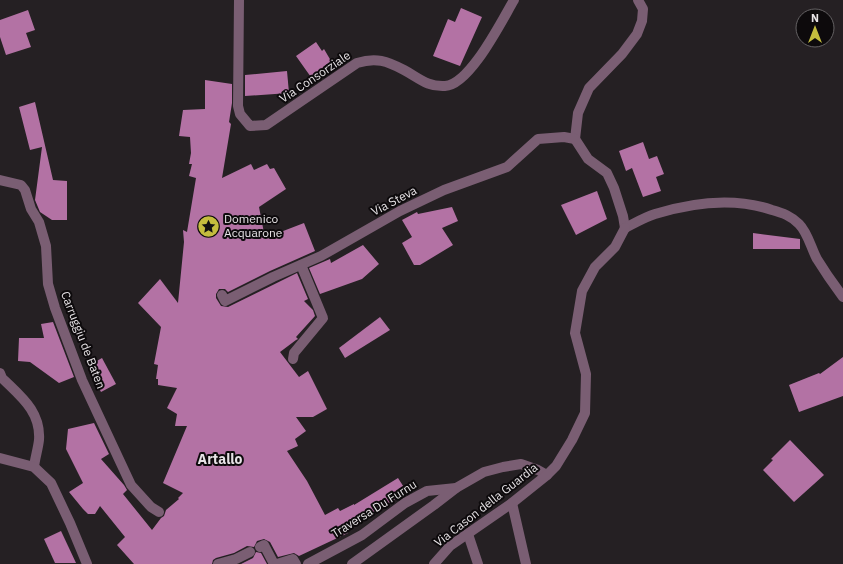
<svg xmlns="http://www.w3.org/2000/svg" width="843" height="564" viewBox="0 0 843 564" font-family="'IBM Plex Sans',sans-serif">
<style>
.building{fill:#b372a4}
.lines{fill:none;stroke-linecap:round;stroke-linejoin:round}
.minor{stroke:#7a5e73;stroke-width:10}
.labels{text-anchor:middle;stroke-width:4;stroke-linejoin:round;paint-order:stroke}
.street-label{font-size:12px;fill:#e7e3e6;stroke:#0d0a0c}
.poi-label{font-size:12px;fill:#e7e3e6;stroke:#0d0a0c;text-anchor:start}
.quarter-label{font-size:14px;font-weight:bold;fill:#e7e3e6;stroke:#0d0a0c}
</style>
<rect width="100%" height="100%" fill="#252023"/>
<g class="building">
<path d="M 461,8 L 482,17 L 460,66 L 433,56 L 448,19 L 455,22 Z"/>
<path d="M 28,10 L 35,30 L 26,33 L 31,47 L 6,55 L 0,37 L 0,20 Z"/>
<path d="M 316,42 L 322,51 L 324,49 L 334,66 L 313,80 L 296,56 Z"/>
<path d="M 287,71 L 289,93 L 245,96 L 245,75 Z"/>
<path d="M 205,80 L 232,84 L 232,103 L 229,122 L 231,124 L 222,178 L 251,164 L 254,170 L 267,164 L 270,169 L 274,168 L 286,189 L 259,207 L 265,238 L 304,223 L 315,251 L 270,271 L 228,292 L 225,289 L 219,289 L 216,294 L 216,298 L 221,306 L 228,307 L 297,273 L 308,299 L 304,301 L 313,310 L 315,316 L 296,337 L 298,339 L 296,340 L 280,352 L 299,377 L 308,371 L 327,409 L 313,417 L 296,417 L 306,431 L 295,439 L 298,446 L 287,451 L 307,481 L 325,515 L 338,508 L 340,511 L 354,504 L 354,505 L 398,478 L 407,492 L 347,528 L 348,533 L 299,556 L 294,553 L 278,557 L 270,542 L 264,539 L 257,541 L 254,547 L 247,546 L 234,553 L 216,558 L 213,560 L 212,564 L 134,564 L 117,545 L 125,537 L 100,506 L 95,514 L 88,514 L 83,509 L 69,492 L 83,483 L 66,449 L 68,429 L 94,423 L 109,454 L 101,459 L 124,485 L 127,490 L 123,494 L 152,530 L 161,518 L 164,516 L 166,510 L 179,499 L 178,498 L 183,493 L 163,483 L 187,426 L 175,426 L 177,414 L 167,408 L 177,388 L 158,385 L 158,379 L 156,379 L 158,365 L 154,364 L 161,327 L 138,303 L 160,279 L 178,303 L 184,242 L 183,230 L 187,232 L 196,178 L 189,176 L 192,164 L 189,164 L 191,153 L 190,137 L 179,136 L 183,110 L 205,109 Z"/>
<path d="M 35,102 L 53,180 L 67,181 L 67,220 L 52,220 L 40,212 L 35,200 L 42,147 L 30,150 L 19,107 Z"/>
<path d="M 643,142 L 649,159 L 657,156 L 664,174 L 656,177 L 661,191 L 643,197 L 632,168 L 626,171 L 619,151 Z"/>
<path d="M 597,191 L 607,219 L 576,235 L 561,205 Z"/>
<path d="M 452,207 L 458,221 L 442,228 L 453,245 L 420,265 L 414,265 L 402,243 L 412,237 L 402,220 L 417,212 L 418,214 Z"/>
<path d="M 753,233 L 800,239 L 800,249 L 753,249 Z"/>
<path d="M 363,245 L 379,264 L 362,279 L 320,294 L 309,268 L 330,259 L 331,263 Z"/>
<path d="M 380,317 L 390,330 L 345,358 L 339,348 Z"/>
<path d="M 53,322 L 74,377 L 59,383 L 30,362 L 18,361 L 19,338 L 44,338 L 41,324 Z"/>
<path d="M 843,357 L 843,396 L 799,412 L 789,385 L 819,373 L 820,374 Z"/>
<path d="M 102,358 L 116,384 L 101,392 L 88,366 Z"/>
<path d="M 790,440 L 824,475 L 794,502 L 763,470 L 773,460 L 771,459 Z"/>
<path d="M 61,531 L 76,563 L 55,563 L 44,539 Z"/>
<path d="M 256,552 L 261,553 L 267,564 L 241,564 L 253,558 Z"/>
</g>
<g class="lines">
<g class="minor">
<path d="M 239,0 L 238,106 L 240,114 L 250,126 L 266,125 L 357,63 C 376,57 387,61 404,70 C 419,78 427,87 445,86 C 470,85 502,20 514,0"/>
<path d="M 575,139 L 578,113 L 589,88 L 622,54 L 637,34 L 642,21 L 643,9 L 638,0"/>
<path d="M 575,139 L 588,159 L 607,173 L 614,188 L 623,216 L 625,228"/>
<path d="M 0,180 L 21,185 L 25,190 L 31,209 L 39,222 L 46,246 L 48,284 L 55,308 L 82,380 L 131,485 L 151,507 L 159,512"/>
<path d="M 625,228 C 635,223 645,217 655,214 C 694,202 734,197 772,210 C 783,213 791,216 799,224 C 808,233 811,248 817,259 C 825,272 834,285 843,297"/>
<path d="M 222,295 L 225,301 L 273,277 L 321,256 L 400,211 L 444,190 L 507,167 L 538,139 L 564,137 L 575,139"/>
<path d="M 293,359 L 294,353 L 323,318 L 301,265"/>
<path d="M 0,373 L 2,378 C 20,396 41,411 39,440 C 38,449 35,458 34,467"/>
<path d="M 0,458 L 34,467 L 51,483 L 70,523 L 87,564"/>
<path d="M 512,503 L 526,564"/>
<path d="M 468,534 L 478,564"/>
<path d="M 260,547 L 264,545 L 274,564"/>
<path d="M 218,564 L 236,559 L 250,552"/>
<path d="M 277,564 L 293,559 L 296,564"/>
<path d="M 308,564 L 362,535 L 405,503 L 427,491 L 456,488 L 484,472 L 503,467 L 521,464 L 538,470 L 547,475"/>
<path d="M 352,564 L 434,505 L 456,488"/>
<path d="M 434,564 L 450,546 L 512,503 L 547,475 L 556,466 L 572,440 L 585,413 L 586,374 L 575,333 L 582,291 L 595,267 L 615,247 L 625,228"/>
</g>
</g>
<defs>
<symbol id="sight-disc" viewBox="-11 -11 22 22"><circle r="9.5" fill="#c4bd3e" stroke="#0d0a0c"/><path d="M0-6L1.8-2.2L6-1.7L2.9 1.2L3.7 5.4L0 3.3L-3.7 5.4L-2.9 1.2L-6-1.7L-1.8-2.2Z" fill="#111"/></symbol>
</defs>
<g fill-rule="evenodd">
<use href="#sight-disc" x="196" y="214" width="25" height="25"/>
</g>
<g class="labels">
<g class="street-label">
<text transform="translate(315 77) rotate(-34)" y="4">Via Consorziale</text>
<text transform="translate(394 201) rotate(-28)" y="4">Via Steva</text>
<text transform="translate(83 340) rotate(69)" y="4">Carruggiu de Baten</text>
<text transform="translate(486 505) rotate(-38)" y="4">Via Cason della Guardia</text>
<text transform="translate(374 509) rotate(-32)" y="4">Traversa Du Furnu</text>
</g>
<g class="poi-label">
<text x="224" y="223">Domenico<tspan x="224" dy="14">Acquarone</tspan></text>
</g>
<g class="quarter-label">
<text x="220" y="464">Artallo</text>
</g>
</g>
<g transform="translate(815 28)"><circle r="19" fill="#0d0a0c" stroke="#646163"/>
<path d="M0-3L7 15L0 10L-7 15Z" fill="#c4bd3e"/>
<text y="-6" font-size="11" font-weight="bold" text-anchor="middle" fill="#e7e3e6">N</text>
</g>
</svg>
